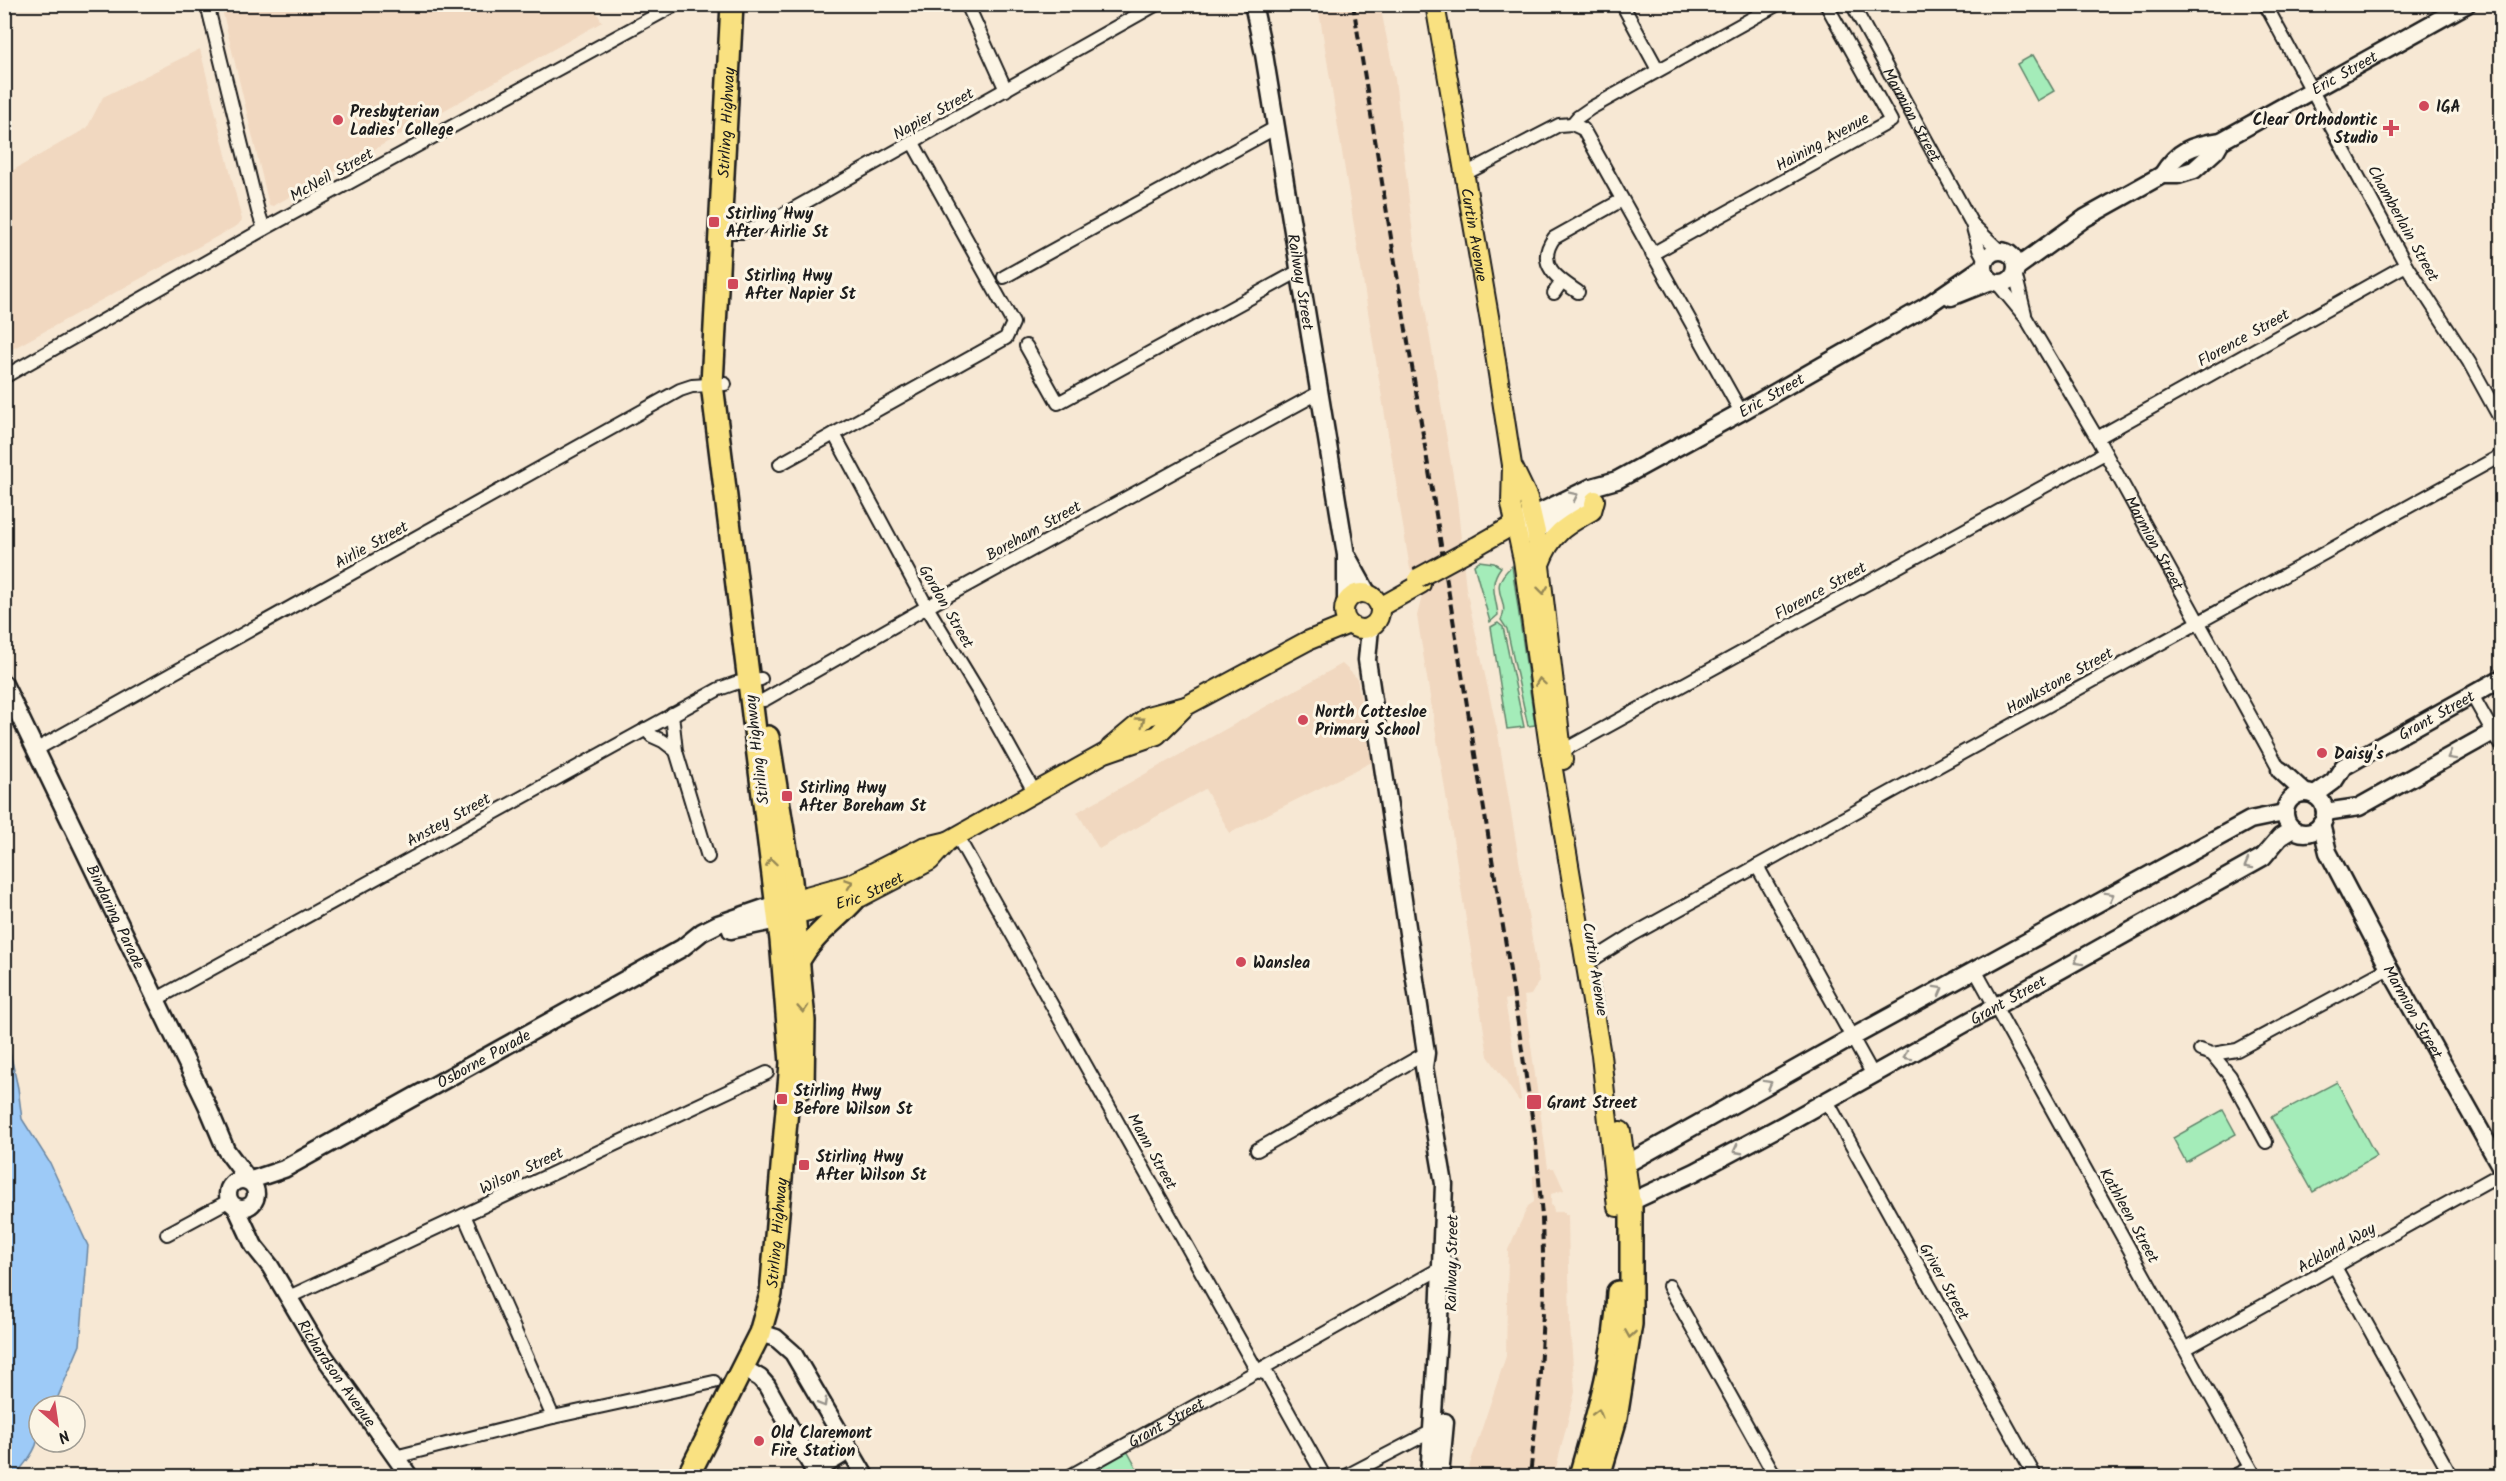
<svg xmlns="http://www.w3.org/2000/svg" width="2506" height="1481" viewBox="0 0 2506 1481" font-family="Kalam,sans-serif">
<style>
.built{fill:#f1d8c0}
.green{fill:#a4ecb9;stroke:#60846a;stroke-width:1.5}
.water{fill:#9dcaf7;stroke:#69849f;stroke-width:1.5}
.lines{fill:none;stroke-linecap:round;stroke-linejoin:round}
.street-casing{stroke:#1c1c1c;stroke-width:16}
.secondary-casing{stroke:#1c1c1c;stroke-width:21}
.primary-casing{stroke:#1c1c1c;stroke-width:22}
.highway-casing{stroke:#1c1c1c;stroke-width:26}
.street{stroke:#fcf5e5;stroke-width:12}
.secondary{stroke:#fcf5e5;stroke-width:16}
.primary{stroke:#f9e181;stroke-width:18}
.highway{stroke:#f9e181;stroke-width:21}
.rail{stroke:#1c1c1c;stroke-width:4;stroke-dasharray:9 4.5;stroke-linecap:butt}
.primary-bridge-casing{stroke:#1c1c1c;stroke-width:22;stroke-linecap:butt}
.primary-bridge{stroke:#f9e181;stroke-width:18}
.oneway{stroke:#97938b}
.oneway2{stroke:#968854}
.poi-dot{fill:#d1495b;stroke:#fcf5e5;stroke-width:2}
.labels{text-anchor:middle;stroke-width:6;stroke-linejoin:round;paint-order:stroke}
.street-label{font-size:16px;fill:#1c1c1c;stroke:#fcf5e5}
.poi-label{font-size:16px;font-weight:bold;fill:#1c1c1c;stroke:#fcf5e5;text-anchor:start}
</style>
<rect width="100%" height="100%" fill="#f7e8d4"/>
<filter id="ink" filterUnits="userSpaceOnUse"><feTurbulence type="fractalNoise" baseFrequency=".0167" numOctaves="2"/><feDisplacementMap in="SourceGraphic" scale="12" xChannelSelector="R" yChannelSelector="G"/><feConvolveMatrix kernelMatrix="1 2 1 2 8 2 1 2 1" color-interpolation-filters="sRGB"/></filter>
<g filter="url(#ink)">
<g class="built">
<path d="M 592,4 L 602,22 L 273,206 L 269,205 L 221,5 Z"/>
<path d="M 1318,5 L 1380,5 L 1395,79 L 1414,243 L 1457,499 L 1466,589 L 1498,734 L 1539,981 L 1531,995 L 1524,996 L 1548,1168 L 1554,1168 L 1564,1190 L 1551,1194 L 1551,1205 L 1553,1206 L 1554,1212 L 1565,1212 L 1565,1215 L 1568,1215 L 1570,1327 L 1575,1392 L 1554,1476 L 1466,1476 L 1506,1356 L 1508,1250 L 1528,1206 L 1534,1202 L 1533,1176 L 1536,1175 L 1534,1151 L 1512,998 L 1505,1000 L 1521,1100 L 1519,1101 L 1488,1056 L 1417,616 L 1423,592 L 1417,575 L 1410,569 Z"/>
<path d="M 200,49 L 242,220 L 238,225 L 5,353 L 5,175 L 87,128 L 103,97 Z"/>
<path d="M 1342,664 L 1357,678 L 1372,762 L 1230,833 L 1205,789 L 1099,849 L 1077,812 Z"/>
</g>
<g class="green">
<path d="M 2033,55 L 2054,91 L 2037,101 L 2017,64 Z"/>
<path d="M 1479,561 L 1494,563 L 1501,567 C 1488,584 1496,596 1498,615 L 1490,622 L 1474,565 Z"/>
<path d="M 1512,566 L 1535,725 L 1528,726 L 1507,629 L 1501,620 C 1512,599 1484,590 1512,566 Z"/>
<path d="M 1498,623 L 1503,627 L 1524,727 L 1507,729 L 1491,627 Z"/>
<path d="M 2337,1082 L 2376,1156 L 2313,1192 L 2271,1117 Z"/>
<path d="M 2223,1110 L 2236,1134 L 2186,1162 L 2173,1138 Z"/>
<path d="M 1126,1449 L 1141,1476 L 1077,1476 Z"/>
</g>
<path class="water" d="M 5,1030 L 18,1088 L 22,1119 L 50,1163 L 88,1246 L 80,1345 L 54,1406 L 39,1406 C 39,1446 40,1445 15,1476 L 4,1476 Z"/>
<g class="lines">
<defs>
<g id="street">
<path d="M 207,4 L 258,211 L 264,229"/>
<path d="M 967,4 L 1006,90"/>
<path d="M 1622,4 L 1658,70"/>
<path id="s1" d="M 1852,4 L 1972,224 L 1979,249 L 1985,260"/>
<path d="M 2265,4 L 2406,265 L 2469,362 L 2502,422"/>
<path d="M 1572,124 L 1578,117 L 1591,108 L 1778,4"/>
<path d="M 1463,175 L 1559,125 L 1572,124 L 1583,129 L 1741,412"/>
<path d="M 1972,224 L 2000,251"/>
<path d="M 719,232 L 742,232 L 765,225 L 1157,4"/>
<path d="M 1652,254 L 1891,121 L 1826,4"/>
<path d="M 2015,273 L 2025,314"/>
<path d="M 1004,277 L 1275,128"/>
<path id="s2" d="M 1998,284 L 2026,318 L 2097,438 L 2280,770"/>
<path d="M 1578,292 C 1558,279 1535,264 1554,238 L 1622,200"/>
<path d="M 1554,293 L 1562,281"/>
<path d="M 1026,346 L 1058,403 L 1299,271"/>
<path d="M 4,377 L 264,229 L 677,4"/>
<path d="M 834,434 L 927,607 L 981,696 L 1035,793"/>
<path d="M 2097,438 L 2406,265"/>
<path d="M 780,464 L 1006,338 L 1013,323 L 913,143"/>
<path d="M 2472,695 L 2502,748"/>
<path d="M 764,700 L 927,607 L 1320,392"/>
<path d="M 672,714 L 676,751 L 708,857"/>
<path d="M 645,729 L 652,736 L 663,741 L 676,751"/>
<path d="M 37,749 L 680,390 L 692,386 L 725,384"/>
<path d="M 1557,754 L 2105,453"/>
<path d="M 957,836 L 1257,1371 L 1267,1374 L 1324,1476"/>
<path d="M 1757,866 L 1873,1075"/>
<path d="M 1586,964 L 1634,934 L 2502,455"/>
<path d="M 1975,970 L 2255,1476"/>
<path d="M 155,1000 L 719,689 L 736,683 L 761,679"/>
<path d="M 2200,1050 L 2212,1054"/>
<path d="M 1827,1101 L 2035,1476"/>
<path d="M 2266,1142 L 2230,1076 L 2212,1054 L 2237,1050 L 2389,968"/>
<path d="M 1257,1150 L 1426,1053"/>
<path d="M 464,1215 L 553,1417"/>
<path d="M 167,1234 L 230,1200"/>
<path d="M 2335,1267 L 2451,1476"/>
<path d="M 1669,1286 L 1775,1476"/>
<path d="M 289,1297 L 767,1073"/>
<path d="M 2185,1349 L 2502,1173"/>
<path d="M 395,1457 L 553,1417 L 714,1382"/>
<path id="s3" d="M 1070,1476 L 1450,1263"/>
<path d="M 1346,1476 L 1438,1428"/>
<path d="M 2234,1476 L 2250,1468"/>
</g>
<g id="secondary">
<path id="s4" d="M 1253,4 L 1264,54 L 1346,555 L 1346,601"/>
<path id="s5" d="M 2162,175 C 2178,150 2192,145 2221,141 L 2467,4"/>
<circle cx="2000" cy="267" r="16"/>
<path d="M 2016,268 L 2085,218 L 2162,175 L 2178,175 L 2194,170 L 2216,150 L 2221,141"/>
<path d="M 1951,297 L 1991,281"/>
<path id="s6" d="M 1520,522 L 1592,487 L 1617,480 L 1741,412 L 1925,307 L 1983,267"/>
<path d="M 1524,536 L 1584,506"/>
<path d="M 1347,556 L 1368,594"/>
<path d="M 1370,628 L 1367,660 L 1426,1053 L 1424,1067 L 1444,1184 L 1439,1320 L 1429,1476"/>
<path id="s7" d="M 4,684 L 207,1105 L 226,1150 L 244,1174 L 245,1179"/>
<path d="M 2280,770 L 2305,793"/>
<circle cx="2305" cy="813" r="20"/>
<path id="s8" d="M 2315,795 L 2334,781 L 2343,767 L 2502,678"/>
<path d="M 2325,812 L 2359,807 L 2502,727"/>
<path id="s9" d="M 2321,824 L 2328,852 L 2389,968 L 2502,1169"/>
<path d="M 731,930 L 778,920"/>
<path d="M 1614,1171 L 1853,1037 L 2250,820 L 2284,813"/>
<circle cx="242" cy="1194" r="14"/>
<path id="s10" d="M 248,1181 L 284,1169 L 682,948 L 702,932 L 718,924 L 776,904"/>
<path id="s11" d="M 236,1207 L 254,1246 L 270,1266 L 319,1349 L 409,1476"/>
<path id="s12" d="M 1620,1207 L 1695,1172 L 1785,1124 L 2263,857 L 2280,837 L 2293,829"/>
<path d="M 760,1333 L 776,1338 L 793,1353 L 865,1476"/>
<path d="M 743,1368 L 760,1378 L 767,1386 L 817,1476"/>
<path d="M 814,1472 L 850,1450"/>
<path d="M 1440,1476 L 1445,1422"/>
</g>
<g id="primary">
<path id="s13" d="M 1435,4 L 1490,322 L 1512,465 L 1511,504 L 1523,560 L 1548,740 L 1601,1055 L 1617,1207"/>
<path d="M 1514,469 L 1528,498 L 1536,532 L 1563,760"/>
<path d="M 1475,547 L 1515,524"/>
<path d="M 1540,564 C 1551,534 1565,526 1592,511 L 1595,500"/>
<circle cx="1362" cy="611" r="18"/>
<path d="M 1380,607 L 1421,584"/>
<path d="M 1111,747 L 1148,716 L 1186,706"/>
<path d="M 781,903 L 850,884 L 923,847 L 948,841 L 1105,753 L 1157,735 L 1186,706 L 1307,641 L 1349,624"/>
<path id="s14" d="M 782,918 L 861,897 L 930,861 L 948,841"/>
<path d="M 1621,1131 L 1631,1204"/>
</g>
<g id="highway">
<path d="M 768,737 L 791,881 L 804,1021 L 803,1087"/>
<path d="M 799,960 C 813,935 835,921 854,900"/>
<path id="s15" d="M 688,1476 L 760,1333 L 771,1294 L 791,1063 L 781,940 L 712,384 L 732,4"/>
<path d="M 1580,1476 C 1597,1417 1616,1354 1618,1292"/>
<path d="M 1599,1476 L 1616,1418 L 1631,1324 L 1631,1204"/>
</g>
</defs>
<use href="#street" class="street-casing"/>
<use href="#secondary" class="secondary-casing"/>
<use href="#primary" class="primary-casing"/>
<use href="#highway" class="highway-casing"/>
<use href="#street" class="street"/>
<use href="#secondary" class="secondary"/>
<use href="#primary" class="primary"/>
<use href="#highway" class="highway"/>
<path class="rail" d="M 1353,4 L 1507,951 L 1536,1143 L 1542,1217 L 1544,1292 L 1539,1393 L 1530,1476"/>
<defs>
<path id="primary-bridge" d="M 1418,578 L 1475,547"/>
</defs>
<use href="#primary-bridge" class="primary-bridge-casing"/>
<use href="#primary-bridge" class="primary-bridge"/>
</g>
<defs><path id="oneway-chevron" d="M-2-3.5L2.5 0L-2 3.5" fill="none" stroke-width="1.6" stroke-linecap="round" stroke-linejoin="round" transform="scale(1.5)"/></defs>
<g class="oneway">
<use href="#oneway-chevron" transform="translate(1574 496) rotate(-26)"/>
<use href="#oneway-chevron" transform="translate(2451 756) rotate(151)"/>
<use href="#oneway-chevron" transform="translate(2248 865) rotate(151)"/>
<use href="#oneway-chevron" transform="translate(2110 896) rotate(-29)"/>
<use href="#oneway-chevron" transform="translate(2078 961) rotate(151)"/>
<use href="#oneway-chevron" transform="translate(1939 990) rotate(-29)"/>
<use href="#oneway-chevron" transform="translate(1907 1056) rotate(151)"/>
<use href="#oneway-chevron" transform="translate(1768 1084) rotate(-29)"/>
<use href="#oneway-chevron" transform="translate(1737 1150) rotate(152)"/>
<use href="#oneway-chevron" transform="translate(823 1403) rotate(60)"/>
</g>
<g class="oneway2">
<use href="#oneway-chevron" transform="translate(1543 590) rotate(83)"/>
<use href="#oneway-chevron" transform="translate(1540 682) rotate(-98)"/>
<use href="#oneway-chevron" transform="translate(1141 721) rotate(-36)"/>
<use href="#oneway-chevron" transform="translate(771 862) rotate(-98)"/>
<use href="#oneway-chevron" transform="translate(849 883) rotate(-19)"/>
<use href="#oneway-chevron" transform="translate(803 1009) rotate(86)"/>
<use href="#oneway-chevron" transform="translate(1630 1334) rotate(99)"/>
<use href="#oneway-chevron" transform="translate(1598 1413) rotate(-74)"/>
</g>
</g>
<g class="poi-dot">
<circle cx="2424" cy="106" r="6"/>
<circle cx="338" cy="120" r="6"/>
<path d="M2388 119h6v6h6v6h-6v6h-6v-6h-6v-6h6z"/>
<rect x="708" y="216" width="12" height="12" rx="3"/>
<rect x="727" y="278" width="12" height="12" rx="3"/>
<circle cx="1303" cy="720" r="6"/>
<circle cx="2322" cy="753" r="6"/>
<rect x="781" y="790" width="12" height="12" rx="3"/>
<circle cx="1241" cy="962" r="6"/>
<rect x="776" y="1093" width="12" height="12" rx="3"/>
<rect x="1526" y="1094" width="16" height="16" rx="3"/>
<rect x="798" y="1159" width="12" height="12" rx="3"/>
<circle cx="759" cy="1441" r="6"/>
</g>
<g class="labels">
<g class="street-label">
<text dy="6" stroke="none"><textPath href="#s5" startOffset="212">Eric Street</textPath></text>
<text transform="translate(933 113) rotate(-29)" y="6">Napier Street</text>
<text dy="6" stroke="none"><textPath href="#s1" startOffset="126">Marmion Street</textPath></text>
<text dy="6" stroke="none"><textPath href="#s15" startOffset="1378">Stirling Highway</textPath></text>
<text transform="translate(1822 141) rotate(-29)" y="6">Haining Avenue</text>
<text transform="translate(331 174) rotate(-29)" y="6">McNeil Street</text>
<text transform="translate(2404 223) rotate(61)" y="6">Chamberlain Street</text>
<text dy="6" stroke="none"><textPath href="#s13" startOffset="234">Curtin Avenue</textPath></text>
<text dy="6" stroke="none"><textPath href="#s4" startOffset="282">Railway Street</textPath></text>
<text transform="translate(2243 337) rotate(-29)" y="6">Florence Street</text>
<text dy="6" stroke="none"><textPath href="#s6" startOffset="282">Eric Street</textPath></text>
<text transform="translate(1033 530) rotate(-29)" y="6">Boreham Street</text>
<text dy="6" stroke="none"><textPath href="#s2" startOffset="303">Marmion Street</textPath></text>
<text transform="translate(371 544) rotate(-29)" y="6">Airlie Street</text>
<text transform="translate(1820 590) rotate(-29)" y="6">Florence Street</text>
<text transform="translate(947 606) rotate(60)" y="6">Gordon Street</text>
<text transform="translate(2059 680) rotate(-29)" y="6">Hawkstone Street</text>
<text dy="6" stroke="none"><textPath href="#s8" startOffset="147">Grant Street</textPath></text>
<text transform="translate(756 750) rotate(-97)" y="6">Stirling Highway</text>
<text transform="translate(448 819) rotate(-29)" y="6">Anstey Street</text>
<text dy="6" stroke="none"><textPath href="#s14" startOffset="92">Eric Street</textPath></text>
<text dy="6" stroke="none"><textPath href="#s7" startOffset="258">Bindaring Parade</textPath></text>
<text transform="translate(1596 969) rotate(81)" y="6">Curtin Avenue</text>
<text dy="6" stroke="none"><textPath href="#s12" startOffset="440">Grant Street</textPath></text>
<text dy="6" stroke="none"><textPath href="#s9" startOffset="210">Marmion Street</textPath></text>
<text dy="6" stroke="none"><textPath href="#s10" startOffset="266">Osborne Parade</textPath></text>
<text transform="translate(1153 1151) rotate(61)" y="6">Mann Street</text>
<text transform="translate(521 1170) rotate(-25)" y="6">Wilson Street</text>
<text transform="translate(2130 1215) rotate(61)" y="6">Kathleen Street</text>
<text dy="6" stroke="none"><textPath href="#s15" startOffset="262">Stirling Highway</textPath></text>
<text transform="translate(2336 1247) rotate(-29)" y="6">Ackland Way</text>
<text transform="translate(1451 1263) rotate(-89)" y="6">Railway Street</text>
<text transform="translate(1945 1281) rotate(61)" y="6">Griver Street</text>
<text dy="6" stroke="none"><textPath href="#s11" startOffset="195">Richardson Avenue</textPath></text>
<text dy="6" stroke="none"><textPath href="#s3" startOffset="110">Grant Street</textPath></text>
</g>
<g class="poi-label">
<text x="2436" y="112">IGA</text>
<text x="350" y="117">Presbyterian<tspan x="350" dy="18">Ladies' College</tspan></text>
<text x="2378" y="125" text-anchor="end">Clear Orthodontic<tspan x="2378" dy="18">Studio</tspan></text>
<text x="726" y="219">Stirling Hwy<tspan x="726" dy="18">After Airlie St</tspan></text>
<text x="745" y="281">Stirling Hwy<tspan x="745" dy="18">After Napier St</tspan></text>
<text x="1315" y="717">North Cottesloe<tspan x="1315" dy="18">Primary School</tspan></text>
<text x="2334" y="759">Daisy's</text>
<text x="799" y="793">Stirling Hwy<tspan x="799" dy="18">After Boreham St</tspan></text>
<text x="1253" y="968">Wanslea</text>
<text x="794" y="1096">Stirling Hwy<tspan x="794" dy="18">Before Wilson St</tspan></text>
<text x="1547" y="1108">Grant Street</text>
<text x="816" y="1162">Stirling Hwy<tspan x="816" dy="18">After Wilson St</tspan></text>
<text x="771" y="1438">Old Claremont<tspan x="771" dy="18">Fire Station</tspan></text>
</g>
</g>
<rect width="2506" height="1481" fill="none" stroke="#fcf5e5" stroke-width="24"/>
<rect x="12" y="12" width="2482" height="1457" fill="none" stroke="#1c1c1c" stroke-width="2" filter="url(#ink)"/>
<g transform="translate(57 1424) rotate(151)"><circle r="28" fill="#fcf5e5" stroke="#a29e95" stroke-width="1.5"/>
<path d="M0-4.5L10 22L0 15L-10 22Z" fill="#d1495b"/>
<text y="-9" font-size="16" font-weight="bold" text-anchor="middle" fill="#1c1c1c">N</text>
</g>
</svg>
